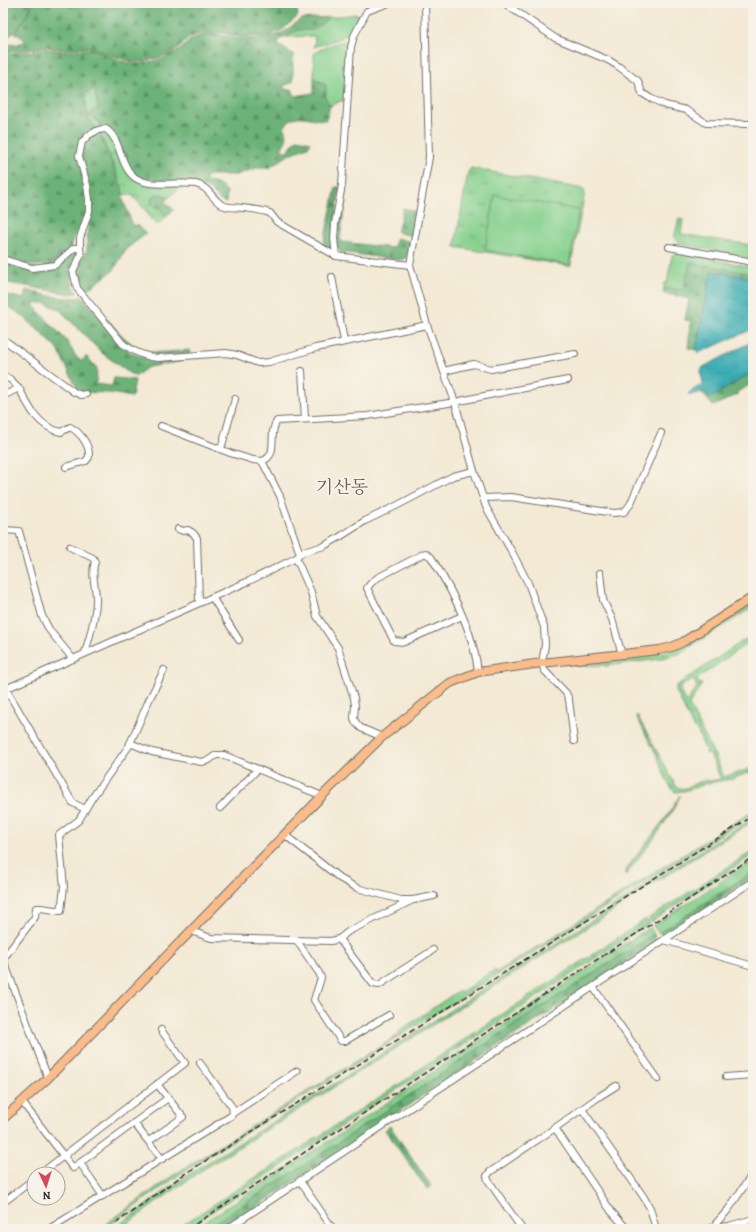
<svg xmlns="http://www.w3.org/2000/svg" width="756" height="1232" viewBox="0 0 756 1232" font-family="Alegreya,'Noto Serif KR',serif">
<style>
.grass{fill:url(#grass-tufts);stroke:#587e5c;fill-rule:evenodd}
.forest{fill:url(#forest-firs);stroke:#4c6e52}
.green{fill:#85d08d;stroke:#587e5c}
.water{fill:url(#water-ripples);stroke:#326b6e}
.lines{fill:none;stroke-linecap:round;stroke-linejoin:round}
.minor-casing{stroke:#716e66;stroke-width:8}
.major-casing{stroke:#716e66;stroke-width:10}
.minor{stroke:#fff;stroke-width:6}
.major{stroke:#f9bc8a;stroke-width:8}
.rail{stroke:#2b2b2b;stroke-width:1.5;stroke-dasharray:6 3;stroke-linecap:butt}
.labels{text-anchor:middle;stroke-width:3.5;stroke-linejoin:round;paint-order:stroke}
.quarter-label{font-size:18px;fill:#6e5957;stroke:#f7f3e8}
</style>
<defs>
<pattern id="grass-tufts" width="24" height="20" patternUnits="userSpaceOnUse"><rect width="24" height="20" fill="#85d08d"/><path d="M3 7l-1-3M5 7V3M7 7l1-3M15 17l-1-3M17 17v-4M19 17l1-3" fill="none" stroke="#6da973"/></pattern>
<pattern id="forest-firs" width="22" height="20" patternUnits="userSpaceOnUse"><rect width="22" height="20" fill="#6cb278"/><path d="M5 1l3.5 6h-7zM16 11l3.5 6h-7z" fill="#599163"/></pattern>
<pattern id="water-ripples" width="26" height="14" patternUnits="userSpaceOnUse"><rect width="26" height="14" fill="#39abb2"/><path d="M2 4q2-2 4 0t4 0M15 11q2-2 4 0t4 0" fill="none" stroke="#308b91"/></pattern>
</defs>
<rect width="100%" height="100%" fill="#f7f3e8"/>
<filter id="ink" filterUnits="userSpaceOnUse"><feTurbulence type="fractalNoise" baseFrequency=".025" numOctaves="2"/><feDisplacementMap in="SourceGraphic" scale="8" xChannelSelector="R" yChannelSelector="G"/><feConvolveMatrix kernelMatrix="1 2 1 2 8 2 1 2 1" color-interpolation-filters="sRGB"/></filter>
<filter id="wash" filterUnits="userSpaceOnUse"><feTurbulence type="fractalNoise" baseFrequency=".012" numOctaves="4" result="noise"/><feDisplacementMap in="SourceGraphic" scale="16" xChannelSelector="R" yChannelSelector="G"/><feGaussianBlur stdDeviation="0.9" result="paint"/><feColorMatrix in="noise" values="0 0 0 0 0 0 0 0 0 0 0 0 0 0 0 0 0 1.4 0 .05"/><feComposite in="paint" operator="in"/></filter>
<g filter="url(#wash)">
<rect width="100%" height="100%" fill="#f3e9d4"/>
<g class="grass">
<path d="M 95,89 L 98,109 L 94,119 L 100,123 L 102,128 L 97,129 C 94,125 91,122 89,119 C 86,115 86,99 85,93 Z"/>
<path d="M 105,131 L 185,184 L 168,198 L 164,195 L 155,207 L 161,209 L 166,217 L 157,225 L 151,219 L 146,211 L 132,195 L 123,195 L 115,169 L 99,132 Z"/>
<path d="M 471,168 L 583,189 L 585,192 L 571,265 L 569,266 L 455,247 L 455,245 L 468,172 Z"/>
<path d="M 753,600 L 753,607 L 681,653 L 660,659 L 606,666 L 604,665 L 583,666 L 582,662 L 664,652 Z"/>
<path d="M 753,634 L 753,639 L 697,679 L 699,684 L 701,683 L 702,684 L 689,705 L 714,754 L 724,777 L 753,768 L 753,771 L 732,779 L 709,783 L 684,791 L 675,792 C 665,782 663,770 658,758 C 651,744 643,730 636,716 L 637,715 L 676,786 C 684,791 687,787 694,784 C 698,782 703,781 707,780 L 709,781 L 721,779 L 710,754 L 707,754 L 697,730 L 693,727 L 676,691 L 676,686 ZM 693,679 L 697,687 L 686,702 C 677,687 678,688 693,679 Z"/>
<path d="M 680,795 L 680,796 C 673,811 664,824 654,838 C 645,851 634,862 626,875 L 625,873 L 630,864 L 668,815 Z"/>
<path d="M 753,811 L 753,814 L 632,890 L 631,887 Z"/>
<path d="M 753,818 L 753,821 L 635,895 L 634,892 Z"/>
<path d="M 753,851 L 753,855 L 651,922 L 649,918 Z"/>
<path d="M 753,860 L 753,872 L 659,933 L 653,926 Z"/>
<path d="M 629,889 L 631,891 L 183,1172 L 104,1229 L 99,1229 L 175,1174 L 400,1034 L 399,1031 L 458,991 L 460,993 L 494,970 L 497,972 Z"/>
<path d="M 632,895 L 633,897 L 610,913 L 193,1176 L 120,1229 L 113,1229 L 189,1174 L 334,1084 Z"/>
<path d="M 646,919 L 649,923 L 186,1229 L 176,1229 L 412,1076 L 414,1073 Z"/>
<path d="M 650,927 L 654,934 L 517,1023 L 326,1151 L 205,1229 L 193,1229 L 355,1124 Z"/>
</g>
<g class="forest">
<path d="M 3,3 L 32,3 C 27,19 16,32 3,41 Z"/>
<path d="M 33,3 L 296,3 L 298,16 L 282,30 L 268,36 L 239,37 L 222,33 L 201,33 L 189,38 L 179,48 L 167,54 L 162,57 L 146,61 L 135,62 L 125,60 L 96,49 L 83,47 L 68,50 L 46,47 L 23,51 L 3,50 L 3,45 L 18,44 L 25,41 L 23,38 L 15,33 L 28,15 Z"/>
<path d="M 330,17 L 314,30 L 297,30 L 279,40 L 278,45 L 293,54 L 293,82 L 283,86 L 286,90 L 292,89 L 295,96 L 314,93 L 314,79 L 326,85 L 326,99 L 330,106 L 326,120 C 311,121 294,108 284,128 L 287,138 L 281,150 L 287,151 L 297,139 L 311,142 L 308,147 L 290,154 L 269,168 L 257,168 L 236,175 L 209,175 L 205,177 L 207,181 L 217,184 L 227,191 L 226,203 L 221,201 L 208,188 L 147,182 L 131,173 L 113,131 L 106,127 L 102,128 L 100,123 L 90,115 L 93,111 L 98,109 L 95,89 L 85,93 C 86,100 85,114 89,119 C 91,122 94,125 97,129 L 87,133 L 83,137 L 79,145 L 88,200 L 85,224 L 74,238 L 71,243 L 71,248 C 44,271 36,268 3,257 L 3,52 L 23,53 L 46,49 L 68,52 L 83,49 L 96,50 L 124,62 L 135,64 L 146,63 L 163,59 L 168,55 L 180,50 L 190,40 L 202,35 L 213,34 L 239,39 L 268,38 L 284,32 L 301,19 Z"/>
<path d="M 99,132 L 122,188 L 123,195 L 122,197 L 133,226 L 138,225 L 146,234 L 126,249 L 114,270 L 83,293 L 76,279 L 76,269 L 87,250 L 87,235 L 90,213 L 82,159 L 83,146 L 88,138 Z"/>
<path d="M 336,187 L 340,187 L 331,249 L 323,246 Z"/>
<path d="M 156,194 L 160,194 L 168,198 L 165,202 L 174,210 L 166,217 L 161,209 L 155,207 L 151,203 L 152,197 Z"/>
<path d="M 403,208 L 417,212 L 412,236 L 397,232 Z"/>
<path d="M 341,209 L 344,209 L 340,238 L 342,242 L 393,248 L 397,238 L 411,242 L 407,258 L 400,260 L 340,252 C 332,241 339,222 341,209 Z"/>
<path d="M 74,250 L 77,252 C 77,257 74,260 73,264 C 68,275 72,283 77,293 L 70,294 L 3,282 L 3,262 L 41,269 Z"/>
<path d="M 689,262 L 753,274 L 753,278 L 711,271 L 696,350 L 688,348 L 691,321 L 685,320 L 689,299 L 663,293 L 664,288 L 683,290 Z"/>
<path d="M 26,290 C 46,295 63,300 83,297 L 130,352 C 148,361 163,359 183,358 L 182,361 L 148,367 L 136,376 L 129,373 L 102,353 L 59,309 L 44,303 L 34,303 L 34,306 L 66,340 L 77,358 L 82,361 L 86,356 L 97,368 L 96,384 L 112,386 L 114,378 L 135,380 L 132,397 L 110,393 L 79,392 L 57,348 L 23,316 L 3,303 L 3,294 L 24,299 Z"/>
<path d="M 87,293 C 101,310 125,346 146,351 C 160,354 175,351 189,350 L 190,354 L 156,356 L 146,355 L 123,341 L 85,295 Z"/>
<path d="M 753,372 L 753,383 L 737,392 L 737,395 L 713,406 L 701,392 L 705,391 L 709,397 L 712,397 Z"/>
<path d="M 753,872 L 753,877 L 664,936 L 659,933 Z"/>
<path d="M 654,934 L 657,942 L 425,1094 L 223,1229 L 205,1229 L 326,1151 L 517,1023 Z"/>
<path d="M 390,1126 L 431,1186 L 427,1189 L 385,1130 Z"/>
</g>
<g class="green">
<path d="M 357,14 L 360,18 C 356,37 331,41 314,47 L 315,36 L 286,37 L 297,30 L 314,30 L 330,17 Z"/>
<path d="M 349,41 L 350,44 L 345,99 L 330,106 L 326,99 L 326,85 L 322,82 L 314,79 L 314,54 C 320,48 340,41 349,41 Z"/>
<path d="M 495,195 L 579,210 L 569,265 L 485,250 Z"/>
<path d="M 679,219 L 683,220 L 681,234 L 751,245 L 751,248 L 753,249 L 753,259 L 681,244 L 674,238 Z"/>
<path d="M 679,253 L 753,267 L 753,274 L 690,262 L 683,290 L 664,288 L 664,283 L 667,283 L 672,255 Z"/>
</g>
<g class="water">
<path d="M 711,271 L 753,278 L 753,329 L 699,353 L 696,350 Z"/>
<path d="M 753,341 L 753,372 L 712,397 L 709,397 L 705,391 L 696,394 L 688,394 C 692,388 699,389 703,382 L 700,372 L 703,367 Z"/>
</g>
</g>
<g filter="url(#ink)">
<g class="lines">
<defs>
<g id="minor">
<path d="M 425,3 L 429,157 L 410,265 L 427,325 L 455,402 L 474,471 L 486,507 L 512,552 L 528,583 L 544,627 L 545,645 L 542,663 L 544,670 L 566,693 L 569,700 L 574,741"/>
<path d="M 504,3 L 555,38 L 608,60 L 618,66 L 638,81 L 642,93 L 650,98 L 665,105 L 686,110 L 706,123 L 749,124"/>
<path d="M 669,247 L 753,262"/>
<path d="M 80,248 L 80,238 L 89,211 L 89,199 L 87,185 L 79,156 L 82,142 L 89,135 L 98,130 L 106,129 C 121,140 119,161 131,174 C 145,190 177,181 196,184 C 209,187 212,199 222,205 C 228,208 237,207 243,208 C 252,209 262,210 270,213 L 277,222 L 336,256 L 410,265"/>
<path d="M 336,256 L 334,239 L 335,224 L 342,185 L 351,47 L 354,36 L 367,11 L 389,3"/>
<path d="M 3,259 L 32,268 L 48,266 L 55,265 L 74,248 L 80,248 L 81,255 L 73,271 L 77,288 L 123,344 C 134,352 144,357 158,358 L 226,353 L 237,355 L 258,363 L 269,362 L 316,348 L 427,325"/>
<path d="M 332,277 L 344,341"/>
<path d="M 3,339 L 74,392 L 81,395 L 86,394"/>
<path d="M 302,371 L 305,419"/>
<path d="M 444,371 L 474,364 L 491,369 L 575,354"/>
<path d="M 3,377 L 10,379 L 19,388"/>
<path d="M 3,396 L 19,388 C 28,406 39,428 61,432 L 70,427 C 80,432 90,445 89,457 L 86,461 L 66,467"/>
<path d="M 161,426 L 230,453 L 253,460 L 262,461 L 280,496 L 300,554"/>
<path d="M 221,449 L 235,399"/>
<path d="M 262,461 C 280,455 267,434 277,421 L 367,416 L 455,402 L 494,394 L 568,380"/>
<path d="M 483,498 L 511,497 L 614,513 L 624,512 L 630,505 L 661,433"/>
<path d="M 178,529 L 183,531 L 188,530 L 193,533 L 197,538 L 199,602"/>
<path d="M 3,530 L 19,531 L 42,616 L 50,631 L 73,659"/>
<path d="M 70,547 L 93,558 L 95,562 C 90,575 97,589 96,602 C 95,620 90,636 85,653"/>
<path d="M 296,558 L 311,592 L 317,616 L 338,648 L 354,698 L 355,706 L 354,718 L 356,723 L 361,728 L 382,737"/>
<path d="M 600,573 L 603,600 L 612,619 L 622,655"/>
<path d="M 212,597 L 239,640"/>
<path d="M 462,616 L 404,642 L 394,641 L 367,588 L 371,583 L 377,578 L 425,553 L 431,557 C 452,590 474,633 478,672"/>
<path d="M 6,689 L 73,803 L 85,809"/>
<path d="M 3,690 L 249,581 L 296,558 L 303,552 L 324,546 L 338,538 L 365,521 L 398,505 L 453,476 L 474,471"/>
<path d="M 130,743 L 152,752 L 201,762 L 209,760 L 216,755 L 224,755 L 322,796"/>
<path d="M 220,808 L 258,769"/>
<path d="M 285,835 L 341,879 L 357,888 L 401,900 L 413,900 L 434,896"/>
<path d="M 191,931 L 211,938 L 331,941 L 339,939 L 349,931 L 413,900"/>
<path d="M 339,939 L 373,984 L 379,985 L 433,950"/>
<path d="M 664,940 L 753,966"/>
<path d="M 297,941 L 319,973 L 321,978 L 314,1000 L 341,1041 L 345,1041 L 389,1015"/>
<path d="M 3,959 L 35,917 L 36,908 L 41,908 L 61,911 L 64,887 L 59,835 L 79,820 L 92,798 L 129,746 L 149,700 L 164,670"/>
<path d="M 3,959 L 48,1078"/>
<path d="M 593,987 L 658,1079"/>
<path d="M 726,1077 L 753,1075"/>
<path d="M 22,1102 L 73,1168 L 168,1098 L 157,1084"/>
<path d="M 582,1109 L 643,1196 L 650,1208 L 656,1229"/>
<path d="M 233,1113 L 297,1071"/>
<path d="M 134,1123 L 162,1159"/>
<path d="M 555,1128 L 611,1211 L 627,1229"/>
<path d="M 149,1141 L 183,1117 L 168,1098"/>
<path d="M 80,1163 L 103,1196"/>
<path d="M 40,1174 L 185,1063 L 161,1030"/>
<path d="M 300,1181 L 333,1229"/>
<path d="M 5,1201 L 34,1179"/>
<path d="M 712,1228 L 729,1226 L 753,1219"/>
<path d="M 49,1229 L 231,1116 L 233,1113 L 232,1107 L 200,1063"/>
<path d="M 227,1229 L 753,881"/>
<path d="M 522,1229 L 488,1180 L 487,1176 L 490,1172 L 555,1128 L 600,1096 L 616,1086"/>
<path d="M 711,1229 L 728,1210 L 753,1173"/>
</g>
<path id="major" d="M 3,1119 L 48,1078 L 322,796 L 382,737 L 450,683 L 478,672 L 542,663 L 659,650 L 672,647 L 683,642 L 753,597"/>
</defs>
<use href="#minor" class="minor-casing"/>
<use href="#major" class="major-casing"/>
<use href="#minor" class="minor"/>
<use href="#major" class="major"/>
<g class="rail">
<path d="M 108,1229 L 183,1175 L 753,816"/>
<path d="M 188,1229 L 753,857"/>
</g>
</g>
</g>
<g class="labels">
<g class="quarter-label">
<text x="342" y="493">기산동</text>
</g>
</g>
<rect width="756" height="1232" fill="none" stroke="#f7f3e8" stroke-width="16"/>
<g transform="translate(46 1186) rotate(176)"><circle r="19" fill="#f7f3e8" stroke="#a5a39c"/>
<path d="M0-3L7 15L0 10L-7 15Z" fill="#d1495b"/>
<text y="-6" font-size="11" font-weight="bold" text-anchor="middle" fill="#2b2b2b">N</text>
</g>
</svg>
